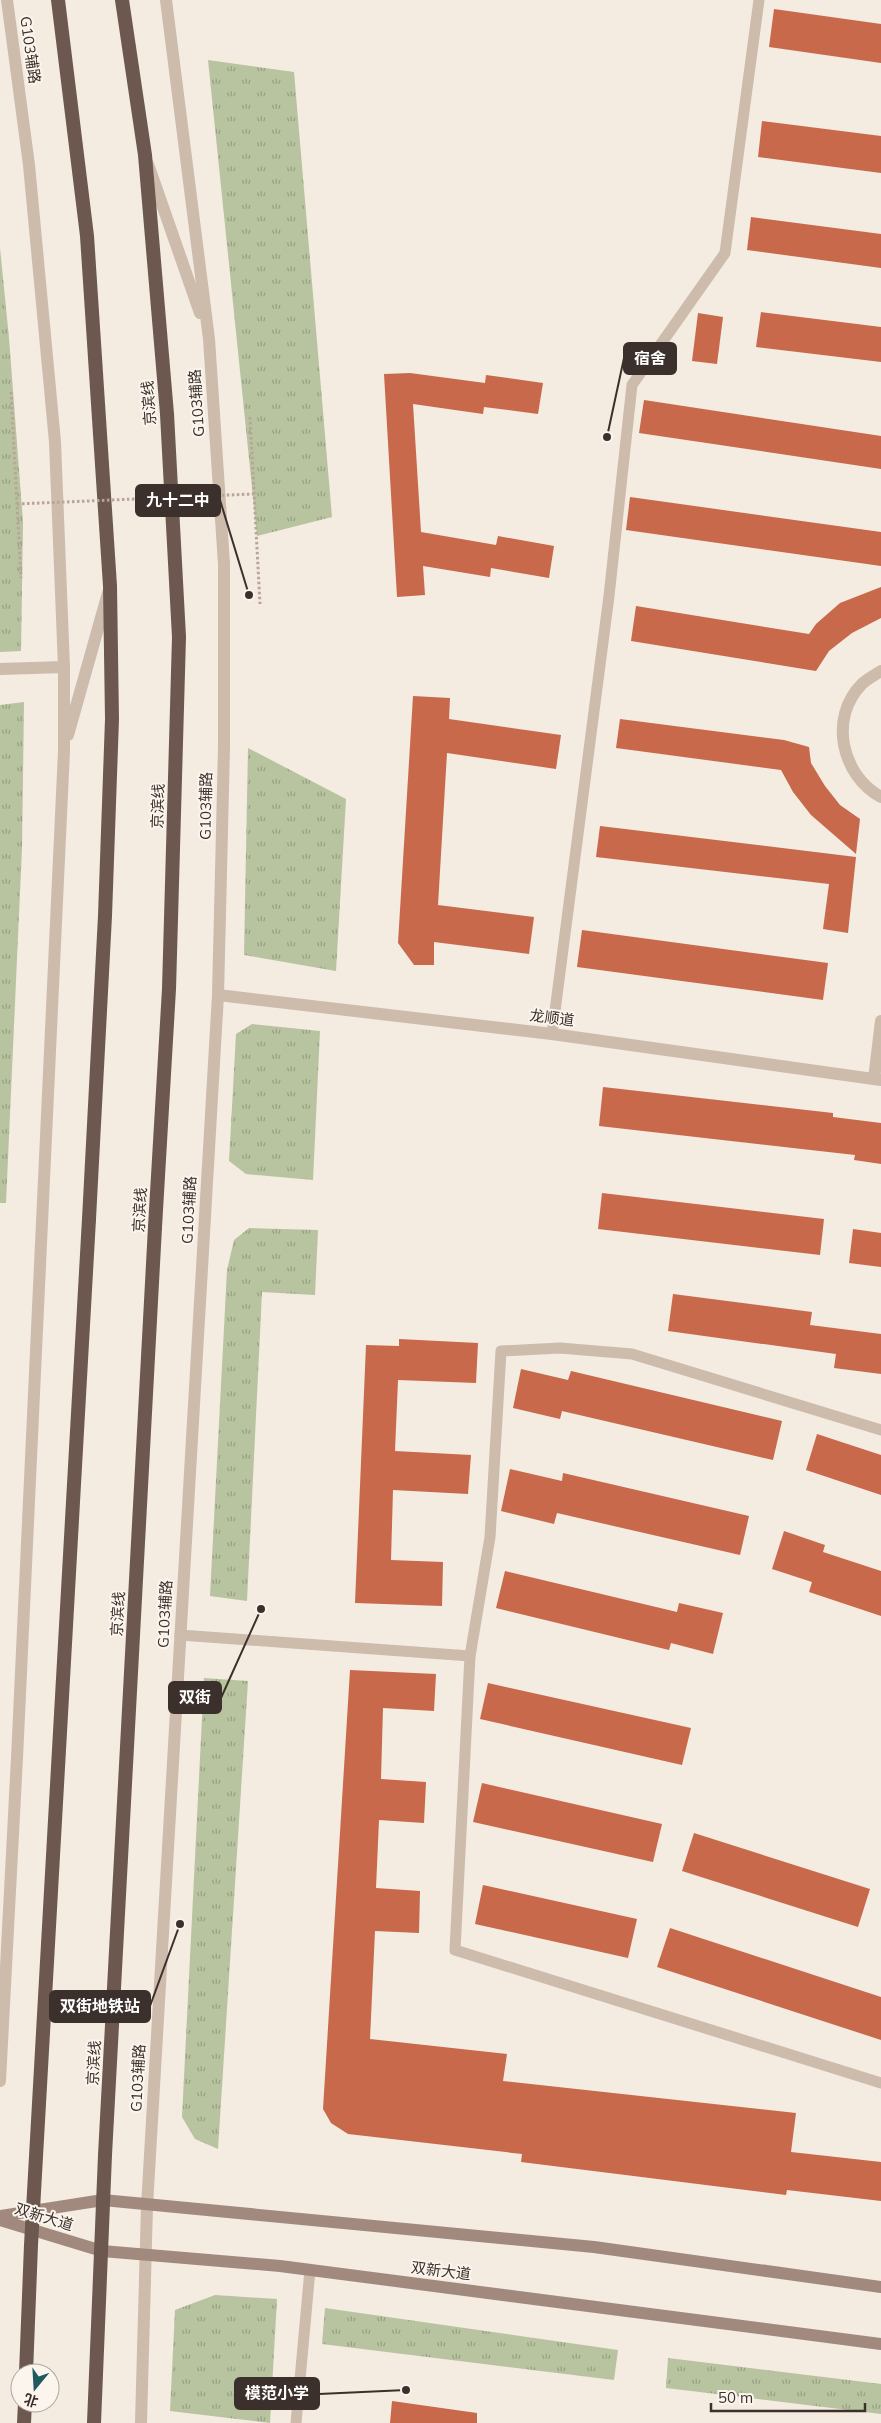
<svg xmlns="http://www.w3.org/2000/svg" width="881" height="2423" viewBox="0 0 881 2423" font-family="Mulish,'Noto Sans SC',sans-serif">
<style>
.grass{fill:url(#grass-tufts)}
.building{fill:#c8694b}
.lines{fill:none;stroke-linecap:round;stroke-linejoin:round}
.path{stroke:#b9a596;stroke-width:3;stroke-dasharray:2.5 2.5;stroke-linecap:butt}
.service{stroke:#cdbbac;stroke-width:11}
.minor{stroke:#cdbbac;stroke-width:12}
.tertiary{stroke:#cdbbac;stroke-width:12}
.secondary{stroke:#a18a7d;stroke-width:12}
.trunk{stroke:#6c584f;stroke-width:14}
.path-bridge{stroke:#b9a596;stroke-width:3;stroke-dasharray:2.5 2.5;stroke-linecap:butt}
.trunk-bridge{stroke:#6c584f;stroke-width:14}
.labels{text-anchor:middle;stroke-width:4;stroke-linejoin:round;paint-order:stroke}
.street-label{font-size:15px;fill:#3b302b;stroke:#fbf5ee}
.leader{fill:none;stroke:#3b302b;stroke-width:2}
.callout-dot{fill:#3b302b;stroke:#fbf5ee;stroke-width:2}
.callout{fill:#3b302b;stroke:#3b302b;stroke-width:2}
.callout-label{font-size:16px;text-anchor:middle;font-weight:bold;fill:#fff}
</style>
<defs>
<pattern id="grass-tufts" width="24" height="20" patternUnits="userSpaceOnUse" patternTransform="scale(1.25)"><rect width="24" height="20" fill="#b8c4a0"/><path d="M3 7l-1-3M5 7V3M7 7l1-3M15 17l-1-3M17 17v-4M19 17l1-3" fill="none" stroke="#97a083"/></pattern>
</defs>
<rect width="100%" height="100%" fill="#f4ebe1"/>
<g class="grass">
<path d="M 208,60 L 294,72 L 332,517 L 257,536 Z"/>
<path d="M 0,248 L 9,338 L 23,522 L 21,651 L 0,652 Z"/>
<path d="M 24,702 L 22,848 L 6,1203 L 0,1203 L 0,705 Z"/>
<path d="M 248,748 L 346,799 L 336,971 L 244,955 Z"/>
<path d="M 252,1024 L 320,1031 L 313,1180 L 246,1174 L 229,1161 L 236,1034 Z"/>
<path d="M 249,1228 L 318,1230 L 315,1295 L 262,1292 L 247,1601 L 210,1596 L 227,1270 L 234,1240 Z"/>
<path d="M 204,1678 L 248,1681 L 218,2149 L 195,2139 L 182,2117 Z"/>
<path d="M 215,2295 L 277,2299 L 270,2423 L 170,2411 L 175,2310 Z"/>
<path d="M 325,2308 L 618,2350 L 614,2380 L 322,2344 Z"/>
<path d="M 668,2358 L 881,2384 L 881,2414 L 666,2388 Z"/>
</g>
<g class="building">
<path d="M 774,9 L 881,24 L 881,63 L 769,47 Z"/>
<path d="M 762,121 L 881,136 L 881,173 L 758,157 Z"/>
<path d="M 751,217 L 881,234 L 881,268 L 747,250 Z"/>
<path d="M 761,312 L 881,327 L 881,362 L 756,347 Z"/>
<path d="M 698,313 L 723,317 L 717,364 L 692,361 Z"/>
<path d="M 410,373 L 485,383 L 486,375 L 543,383 L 538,414 L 484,407 L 483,414 L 413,404 L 421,532 L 496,545 L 498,536 L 554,546 L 549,578 L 491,568 L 490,577 L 423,566 L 425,595 L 397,597 L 384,374 Z"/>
<path d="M 644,400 L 881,436 L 881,469 L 639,433 Z"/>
<path d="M 630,497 L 881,532 L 881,566 L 626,530 Z"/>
<path d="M 881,587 L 881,618 L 852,633 L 829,651 L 816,671 L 631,641 L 636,606 L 809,634 L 816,624 L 840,603 Z"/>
<path d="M 413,696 L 450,698 L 449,719 L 561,735 L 556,769 L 447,753 L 438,905 L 534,917 L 529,954 L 434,942 L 434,965 L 414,965 L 398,943 Z"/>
<path d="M 620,719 L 784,740 L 809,747 L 811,763 L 825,786 L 840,805 L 860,819 L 856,854 L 811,815 L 793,792 L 781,770 L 616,748 Z"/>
<path d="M 600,826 L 856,857 L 848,933 L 823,929 L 829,884 L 596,857 Z"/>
<path d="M 582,930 L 828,963 L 823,1000 L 577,967 Z"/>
<path d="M 603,1087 L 833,1113 L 833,1117 L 881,1123 L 881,1164 L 854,1160 L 855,1155 L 599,1126 Z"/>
<path d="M 602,1193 L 824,1219 L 820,1255 L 598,1229 Z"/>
<path d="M 853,1229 L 881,1233 L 881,1267 L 849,1263 Z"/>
<path d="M 673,1294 L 812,1312 L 810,1325 L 881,1334 L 881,1374 L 834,1368 L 836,1354 L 668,1331 Z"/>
<path d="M 399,1339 L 478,1343 L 476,1383 L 398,1380 L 395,1451 L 471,1455 L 468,1494 L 393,1490 L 391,1560 L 443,1562 L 442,1606 L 355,1603 L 366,1345 L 399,1346 Z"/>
<path d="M 521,1369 L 568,1380 L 571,1371 L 782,1421 L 773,1460 L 562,1411 L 560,1419 L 513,1408 Z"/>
<path d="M 817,1434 L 881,1455 L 881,1495 L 806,1470 Z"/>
<path d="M 510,1469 L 562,1481 L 563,1473 L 749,1516 L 740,1555 L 557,1513 L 554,1524 L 501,1511 Z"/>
<path d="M 784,1531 L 825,1545 L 823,1552 L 881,1571 L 881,1616 L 809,1592 L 812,1582 L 772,1569 Z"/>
<path d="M 505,1571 L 677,1612 L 679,1603 L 723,1613 L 713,1654 L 671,1643 L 669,1650 L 496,1608 Z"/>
<path d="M 350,1670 L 436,1674 L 434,1711 L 383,1708 L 381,1779 L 426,1782 L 424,1823 L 379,1820 L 376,1888 L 420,1891 L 419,1933 L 375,1931 L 370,2039 L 507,2054 L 503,2081 L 796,2113 L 791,2152 L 881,2162 L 881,2201 L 787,2190 L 786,2195 L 521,2162 L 522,2154 L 348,2134 L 331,2123 L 323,2109 Z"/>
<path d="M 488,1683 L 691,1728 L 682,1765 L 480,1719 Z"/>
<path d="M 482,1783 L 662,1824 L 653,1862 L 473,1822 Z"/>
<path d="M 694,1833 L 870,1889 L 858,1927 L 682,1871 Z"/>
<path d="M 483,1885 L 637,1919 L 628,1958 L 475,1924 Z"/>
<path d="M 670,1928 L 881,1997 L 881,2040 L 657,1967 Z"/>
<path d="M 392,2401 L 477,2413 L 477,2423 L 390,2423 Z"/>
</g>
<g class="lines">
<g class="path">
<path d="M 11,392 L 21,578"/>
<path d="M 250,417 L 260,604"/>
</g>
<g class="service">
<path d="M 552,1034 L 609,596 L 632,385 L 725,253 L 759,0"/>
<path d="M 180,1635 L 470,1656 L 490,1537 L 501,1351 L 560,1348 L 632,1354 L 881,1430"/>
<path d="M 470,1656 L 455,1950 L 881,2083"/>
<path d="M 296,2423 L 310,2270"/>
</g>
<g class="minor">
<path d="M 0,669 L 64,667"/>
<path d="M 881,671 C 875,675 867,679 862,684 C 828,718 842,776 881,797"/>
<path d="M 874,1079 L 881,1021"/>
</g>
<g class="tertiary">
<path d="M 148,164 L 200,313"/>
<path d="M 68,735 L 108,593"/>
<path d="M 218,995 L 552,1034 L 881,1080"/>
<path d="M 0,2081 L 17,1758 L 64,751 L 64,667 L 55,442 L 29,165 L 7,0"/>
<path d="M 141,2423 L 147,2206 L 218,995 L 224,748 L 224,564 L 209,339 L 166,0"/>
</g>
<g class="secondary">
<path d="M 0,2216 L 103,2200 L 594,2247 L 881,2287"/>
<path d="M 0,2220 L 102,2251 L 280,2266 L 881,2344"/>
</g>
<g class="trunk">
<path d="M 58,0 L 87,236 L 110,586 L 112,719 L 105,916 L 89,1219"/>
<path d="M 122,0 L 145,155 L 167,414 L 179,637 L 169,989 L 155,1227"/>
<path d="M 24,2423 L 25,2403"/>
</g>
<path class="path-bridge" d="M 17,504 L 253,494"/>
<g class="trunk-bridge">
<path d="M 26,2373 L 31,2245 L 89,1219"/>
<path d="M 94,2423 L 105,2155 L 155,1227"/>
</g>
</g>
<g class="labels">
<g class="street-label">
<text transform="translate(30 50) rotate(82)" y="5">G103辅路</text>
<text transform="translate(149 403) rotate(-94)" y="5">京滨线</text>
<text transform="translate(197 403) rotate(-94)" y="5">G103辅路</text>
<text transform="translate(158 806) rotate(-88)" y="5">京滨线</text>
<text transform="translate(206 806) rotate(-89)" y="5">G103辅路</text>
<text transform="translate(552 1018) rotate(7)" y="5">龙顺道</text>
<text transform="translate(140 1210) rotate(-87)" y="5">京滨线</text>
<text transform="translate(189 1210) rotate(-87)" y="5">G103辅路</text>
<text transform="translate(118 1614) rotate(-87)" y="5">京滨线</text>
<text transform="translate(165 1614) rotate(-87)" y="5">G103辅路</text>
<text transform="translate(94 2063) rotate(-87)" y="5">京滨线</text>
<text transform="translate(138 2078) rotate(-87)" y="5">G103辅路</text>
<text transform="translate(44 2217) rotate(17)" y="5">双新大道</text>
<text transform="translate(441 2271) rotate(7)" y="5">双新大道</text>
</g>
</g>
<path class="leader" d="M607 437L624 358M249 595L220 500M261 1609L221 1698M180 1924L150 2006M406 2390L319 2394"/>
<g class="callout-dot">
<circle cx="607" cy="437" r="5"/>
<circle cx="249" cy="595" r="5"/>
<circle cx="261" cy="1609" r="5"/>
<circle cx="180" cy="1924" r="5"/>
<circle cx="406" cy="2390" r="5"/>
</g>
<g class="callout">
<rect x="624" y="343" width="52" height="31" rx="5"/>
<rect x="136" y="485" width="84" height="31" rx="5"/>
<rect x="169" y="1682" width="52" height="31" rx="5"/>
<rect x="50" y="1991" width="100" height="31" rx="5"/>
<rect x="235" y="2378" width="84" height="31" rx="5"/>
</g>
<g class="callout-label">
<text x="650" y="364">宿舍</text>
<text x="178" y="506">九十二中</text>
<text x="195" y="1703">双街</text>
<text x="100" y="2012">双街地铁站</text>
<text x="277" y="2399">模范小学</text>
</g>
<g transform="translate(35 2388) rotate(198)"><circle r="24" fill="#fbf5ee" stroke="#aea6a0"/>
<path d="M0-4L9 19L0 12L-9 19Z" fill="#1f5a5e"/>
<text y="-8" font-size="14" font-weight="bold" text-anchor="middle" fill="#3b302b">北</text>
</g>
<path d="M711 2403v8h154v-8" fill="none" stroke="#3b302b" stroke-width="2.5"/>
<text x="718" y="2403" font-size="15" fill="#3b302b" stroke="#fbf5ee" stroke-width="4" paint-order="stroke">50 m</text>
</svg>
